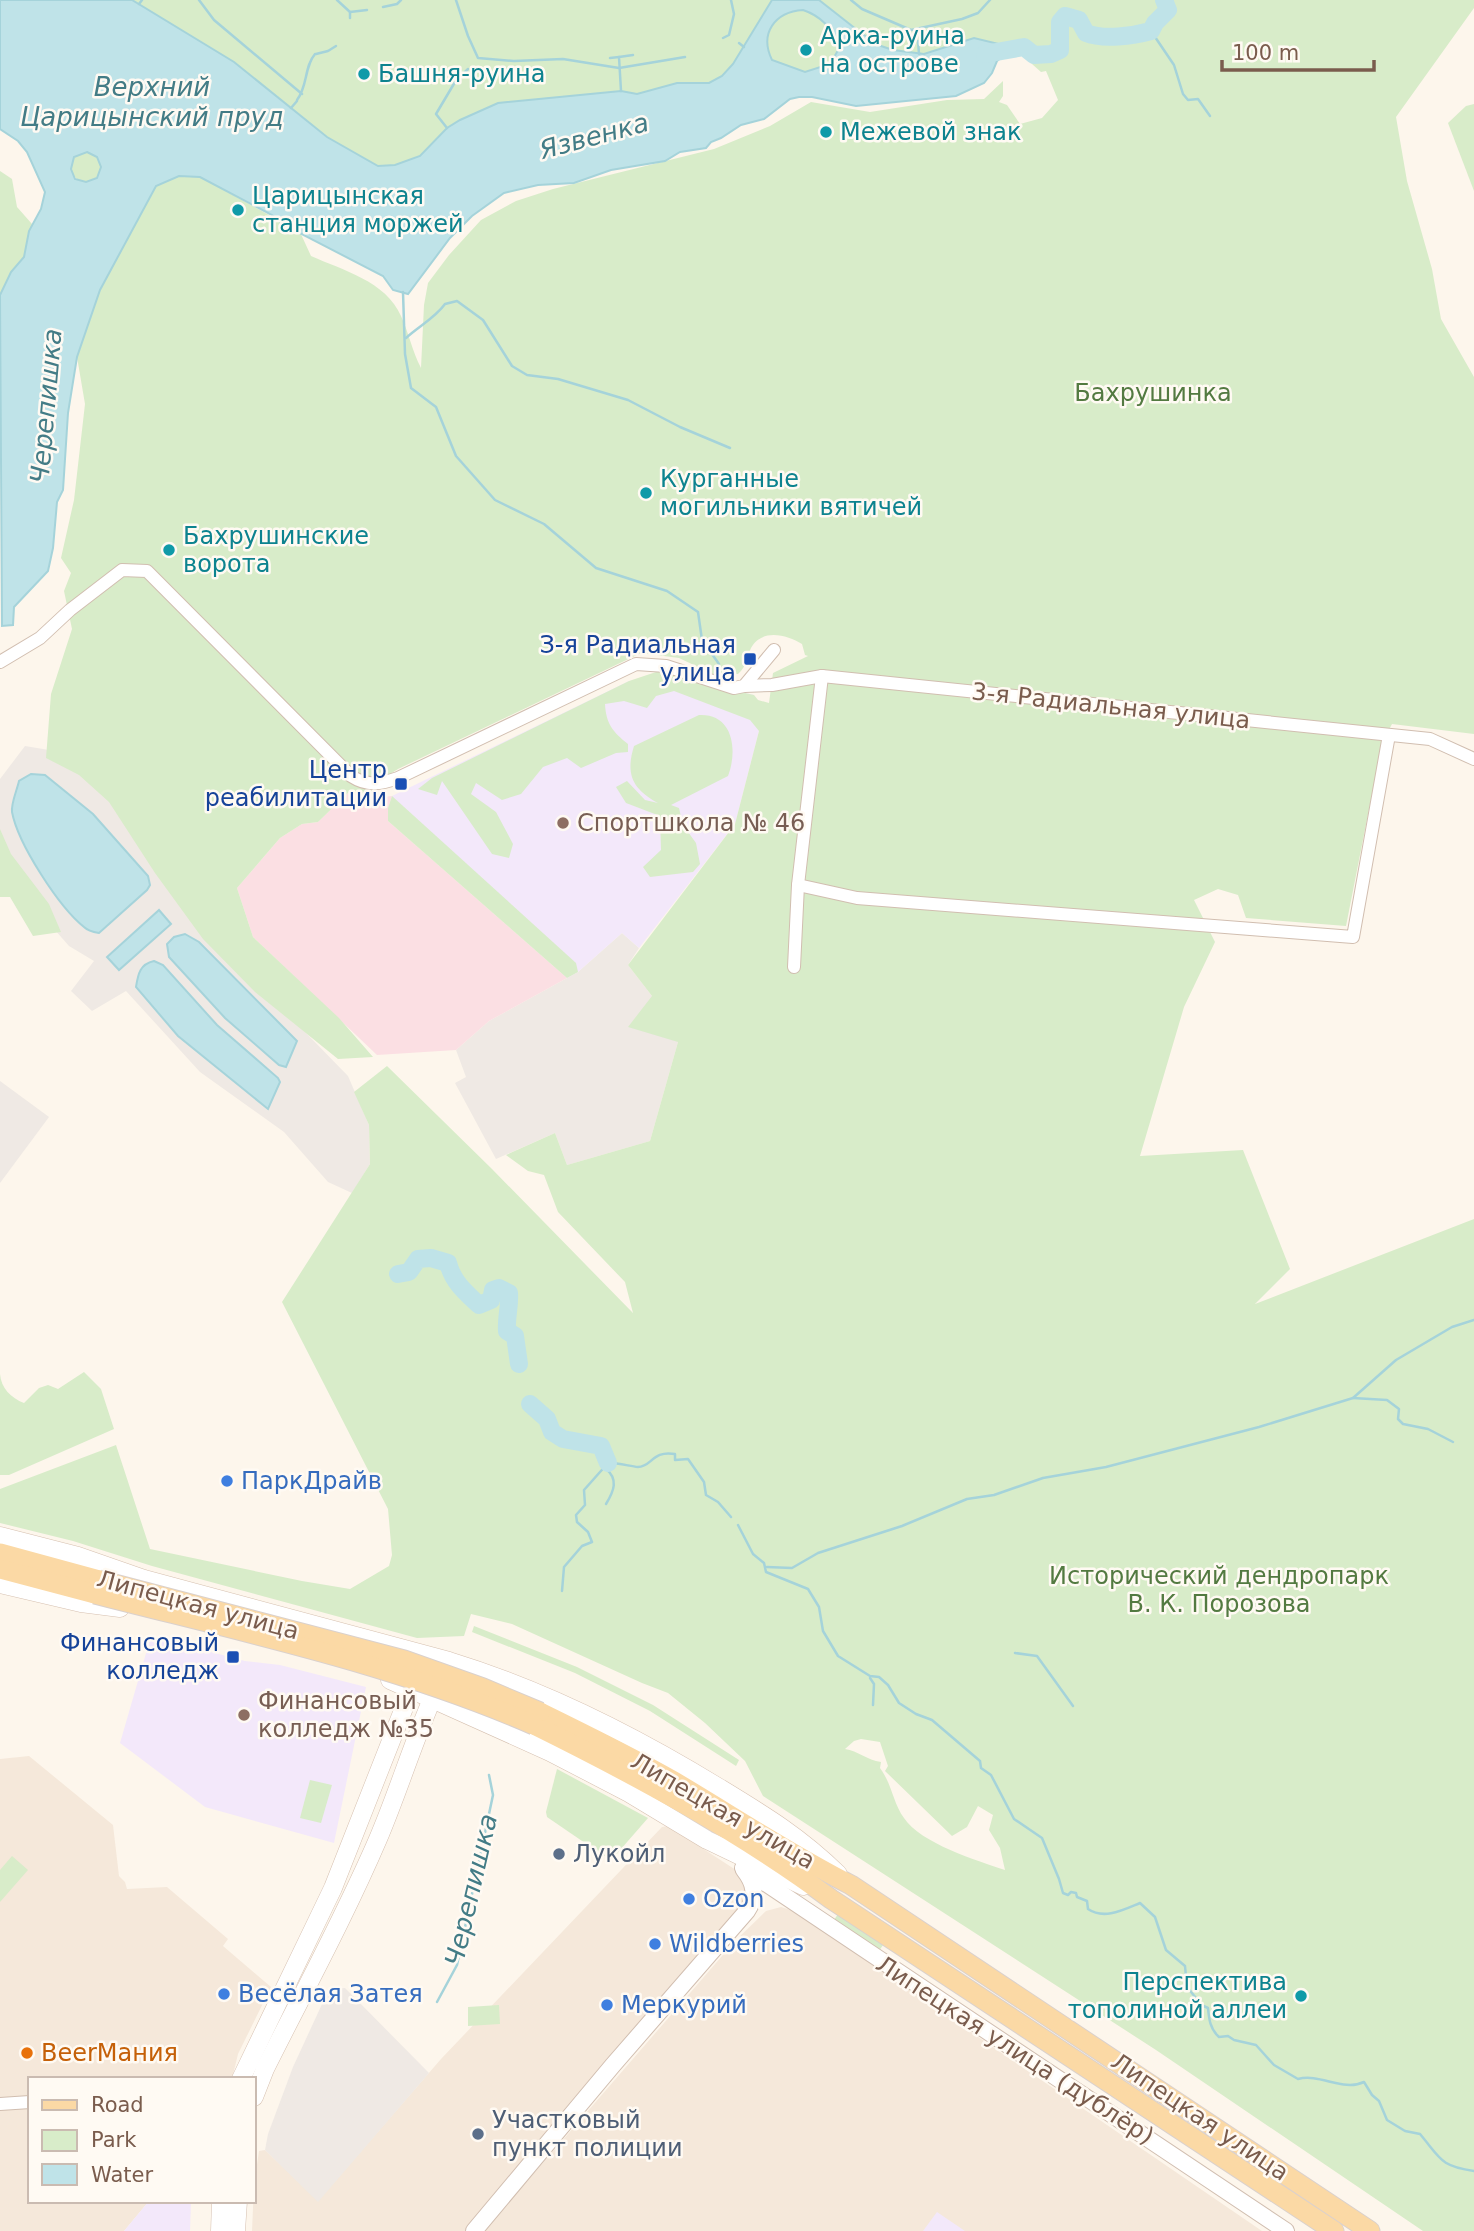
<svg xmlns="http://www.w3.org/2000/svg" width="1474" height="2231" viewBox="0 0 1474 2231" font-family="'DejaVu Sans',sans-serif">
<style>
.residential{fill:#f5e8da}
.industrial{fill:#efe9e4}
.education{fill:#f3e8fa}
.medical{fill:#fbdfe3}
.green{fill:#d8ecc9;fill-rule:evenodd}
.water{fill:#bfe3e8;stroke:#a5d3da;stroke-width:2;fill-rule:evenodd}
.lines{fill:none;stroke-linecap:round;stroke-linejoin:round}
.stream{stroke:#a5d3da;stroke-width:2.5}
.river{stroke:#bfe3e8;stroke-width:18}
.minor-casing{stroke:#d1beb0;stroke-width:14}
.tertiary-casing{stroke:#d1beb0;stroke-width:18}
.secondary-casing{stroke:#d6c0b0;stroke-width:19}
.primary-casing{stroke:#dad1cd;stroke-width:21}
.minor{stroke:#fff;stroke-width:12}
.tertiary{stroke:#fff;stroke-width:16}
.secondary{stroke:#fff;stroke-width:18}
.primary{stroke:#fbd9a5;stroke-width:19}
.primary-bridge-casing{stroke:#dad1cd;stroke-width:21;stroke-linecap:butt}
.primary-bridge{stroke:#fbd9a5;stroke-width:19}
.culture-dot{fill:#0f9aa8;stroke:#fffaf3;stroke-width:2.5}
.transit-dot{fill:#1a4fb4;stroke:#fffaf3;stroke-width:2.5}
.education-dot{fill:#8d6e63;stroke:#fffaf3;stroke-width:2.5}
.shop-dot{fill:#3f7fe0;stroke:#fffaf3;stroke-width:2.5}
.service-dot{fill:#5c6f8a;stroke:#fffaf3;stroke-width:2.5}
.food-dot{fill:#e8710a;stroke:#fffaf3;stroke-width:2.5}
.labels{text-anchor:middle;stroke-width:5;stroke-linejoin:round;paint-order:stroke}
.culture-label{font-size:24px;fill:#0d838f;stroke:#fffaf3;text-anchor:start}
.park-label{font-size:24px;fill:#537a41;stroke:#fffaf3}
.transit-label{font-size:24px;fill:#164399;stroke:#fffaf3;text-anchor:end}
.street-label{font-size:24px;fill:#7a5c4d;stroke:#fffaf3}
.education-label{font-size:24px;fill:#785e54;stroke:#fffaf3;text-anchor:start}
.shop-label{font-size:24px;fill:#366cbe;stroke:#fffaf3;text-anchor:start}
.service-label{font-size:24px;fill:#4e5e75;stroke:#fffaf3;text-anchor:start}
.food-label{font-size:24px;fill:#c56008;stroke:#fffaf3;text-anchor:start}
.water-label{font-size:26px;font-style:italic;fill:#437c86;stroke:#fffaf3}
</style>
<rect width="100%" height="100%" fill="#fdf6ec"/>
<g class="residential">
<path d="M 29,1756 L 113,1825 L 119,1876 L 125,1882 L 127,1889 L 167,1887 L 228,1939 L 223,1946 L 271,1987 L 238,2054 L 232,2079 L 30,2079 L 30,2201 L 149,2201 L 124,2231 L 0,2231 L 0,1759 Z"/>
<path d="M 668,1826 L 739,1872 L 748,1894 L 740,1908 L 468,2231 L 252,2231 L 254,2185 L 259,2151 L 265,2150 L 318,2201 L 441,2059 L 662,1827 Z"/>
<path d="M 781,1907 L 794,1911 L 1262,2231 L 484,2231 L 735,1941 L 766,1911 Z"/>
</g>
<g class="industrial">
<path d="M 25,746 L 55,751 L 124,811 L 188,912 L 348,1076 L 369,1125 L 370,1164 L 352,1193 L 328,1182 L 284,1132 L 200,1072 L 126,991 L 92,1011 L 71,991 L 94,961 L 69,946 L 47,921 L 0,835 L 0,779 Z"/>
<path d="M 622,933 L 639,948 L 628,965 L 652,996 L 678,1042 L 650,1141 L 567,1165 L 555,1133 L 496,1159 L 455,1083 L 466,1077 L 456,1050 L 489,1021 L 578,972 Z"/>
<path d="M 0,1081 L 49,1117 L 0,1183 Z"/>
<path d="M 345,1988 L 429,2073 L 318,2202 L 265,2150 L 268,2134 L 293,2067 L 323,2002 L 330,1989 Z"/>
</g>
<g class="education">
<path d="M 629,681 L 705,684 L 754,695 L 759,731 L 735,824 L 639,948 L 622,933 L 578,972 L 567,978 L 388,808 L 392,796 Z"/>
<path d="M 151,1636 L 245,1661 L 280,1665 L 366,1687 L 334,1843 L 205,1807 L 120,1743 Z"/>
<path d="M 149,2201 L 191,2201 L 190,2231 L 124,2231 Z"/>
<path d="M 937,2212 L 965,2231 L 923,2231 Z"/>
</g>
<path class="medical" d="M 350,791 L 375,798 L 392,796 L 388,808 L 388,821 L 567,978 L 489,1021 L 456,1050 L 377,1055 L 253,937 L 237,888 L 280,838 L 302,824 L 318,822 Z"/>
<g class="green">
<path d="M 0,0 L 1474,0 L 1474,8 L 1396,117 L 1407,181 L 1432,269 L 1441,319 L 1474,377 L 1474,734 L 1392,724 L 1382,743 L 1346,926 L 1246,918 L 1238,895 L 1218,889 L 1194,900 L 1215,942 L 1184,1007 L 1140,1156 L 1243,1150 L 1290,1269 L 1255,1304 L 1474,1219 L 1474,2231 L 1423,2231 L 1156,2050 L 763,1796 L 745,1761 L 705,1723 L 668,1693 L 642,1683 L 512,1624 L 471,1614 L 464,1636 L 417,1638 L 152,1566 L 73,1541 L 0,1523 L 0,1489 L 116,1445 L 150,1549 L 302,1581 L 350,1589 L 389,1566 L 392,1555 L 388,1509 L 282,1302 L 370,1164 L 369,1125 L 354,1092 L 387,1066 L 492,1169 L 633,1313 L 625,1282 L 558,1212 L 544,1175 L 528,1171 L 506,1155 L 555,1133 L 567,1165 L 650,1141 L 678,1042 L 628,1027 L 652,996 L 628,965 L 735,824 L 759,731 L 750,720 L 674,691 L 656,696 L 647,708 L 624,701 L 605,704 C 606,724 613,732 628,744 L 628,752 L 616,753 L 581,768 L 567,758 L 543,767 L 521,794 L 502,800 L 476,783 L 471,794 L 496,812 L 513,844 L 509,858 L 492,854 L 442,781 L 437,795 L 418,789 L 432,778 L 629,681 L 665,669 L 705,684 L 754,695 L 758,700 L 769,703 L 773,673 L 808,656 L 805,655 L 802,644 C 787,635 762,628 751,648 C 746,658 747,666 738,674 L 715,675 L 679,658 L 641,653 L 398,769 L 387,776 L 368,797 L 350,791 L 318,822 L 302,824 L 280,838 L 237,888 L 253,937 L 339,1018 L 373,1057 L 338,1059 L 255,992 L 203,939 L 155,873 L 109,802 L 79,775 L 46,758 L 51,694 L 72,629 L 64,591 L 71,573 L 61,558 L 74,500 L 85,404 L 77,357 L 100,290 L 156,186 L 179,176 L 200,177 L 300,232 L 311,256 C 342,270 386,281 401,316 C 409,333 412,351 421,368 L 424,305 L 428,283 L 449,255 L 481,220 L 516,201 L 553,189 L 714,149 L 770,126 L 811,102 L 870,112 L 947,100 L 984,99 L 1003,81 L 1003,96 L 999,102 L 1007,105 L 1020,124 L 1042,118 L 1058,100 L 1046,71 L 1041,72 L 1032,64 L 1024,51 L 1013,50 L 1012,48 L 791,77 L 424,204 ZM 861,1739 L 880,1742 L 888,1766 L 885,1771 L 952,1836 L 967,1827 L 978,1806 L 993,1815 L 989,1830 L 1000,1848 L 1005,1870 C 978,1861 920,1843 904,1818 C 893,1803 892,1784 880,1768 L 881,1762 C 867,1760 858,1751 845,1749 L 854,1741 Z"/>
<path d="M 1474,104 L 1474,191 L 1448,123 L 1466,106 Z"/>
<circle cx="86" cy="167" r="15"/>
<path d="M 0,171 L 12,179 L 17,207 L 32,224 L 24,257 L 11,272 L 0,295 Z"/>
<path d="M 699,715 C 733,713 738,750 728,776 L 671,805 L 679,808 L 683,825 L 696,843 L 700,864 L 693,872 L 650,877 L 643,867 L 661,850 L 660,816 L 626,803 L 616,787 L 627,781 L 645,800 L 658,803 C 633,789 625,775 634,746 Z"/>
<path d="M 392,796 L 576,963 L 578,972 L 567,978 L 388,821 L 388,808 Z"/>
<path d="M 0,829 L 11,854 L 49,904 L 61,932 L 33,936 L 10,897 L 0,897 Z"/>
<path d="M 84,1372 L 101,1389 L 114,1429 L 9,1475 L 0,1475 L 0,1374 C 1,1388 11,1398 24,1403 L 39,1388 L 48,1385 L 58,1389 Z"/>
<path d="M 474,1626 L 577,1667 L 653,1705 L 739,1760 L 736,1766 L 650,1711 L 575,1673 L 472,1632 Z"/>
<path d="M 557,1769 L 648,1818 L 614,1857 L 604,1856 L 547,1817 L 546,1812 Z"/>
<path d="M 310,1780 L 332,1785 L 321,1823 L 300,1818 Z"/>
<path d="M 12,1856 L 28,1870 L 0,1902 L 0,1870 Z"/>
<path d="M 838,1914 L 883,1945 L 877,1954 L 832,1923 Z"/>
<path d="M 499,2005 L 500,2024 L 468,2026 L 468,2007 Z"/>
</g>
<g class="water">
<path d="M 0,0 L 132,0 L 234,62 L 327,137 L 378,166 L 395,165 L 420,156 L 447,128 L 460,120 L 498,103 L 621,91 L 637,94 L 677,83 L 709,83 L 722,76 L 733,64 L 772,0 L 819,0 L 861,33 L 881,46 L 893,50 L 924,54 L 974,38 L 1003,45 L 1006,54 L 997,61 L 992,73 L 984,83 L 956,96 L 856,106 L 812,97 L 799,97 L 790,99 L 764,119 L 741,125 L 721,138 L 711,142 L 706,148 L 680,152 L 665,161 L 611,170 L 574,183 L 538,185 L 504,193 L 472,216 L 450,238 L 408,294 L 393,290 L 383,276 L 284,225 L 272,215 L 200,177 L 179,176 L 156,186 L 100,290 L 77,357 L 68,413 L 63,490 L 57,502 L 53,548 L 48,571 L 14,607 L 13,625 L 2,626 L 0,295 L 11,272 L 24,257 L 29,231 L 41,209 L 45,192 L 27,152 L 18,141 L 0,129 ZM 803,10 C 821,16 833,29 840,47 L 830,64 L 805,72 L 772,60 C 759,33 775,12 803,10 ZM 87,152 L 97,157 L 101,167 L 97,178 L 86,182 L 75,179 L 71,169 L 74,157 Z"/>
<path d="M 31,774 L 45,775 L 93,814 L 148,876 L 150,885 L 147,890 L 99,933 C 93,932 88,931 84,927 C 59,907 18,844 12,812 C 11,803 17,790 19,781 Z"/>
<path d="M 159,910 L 171,924 L 119,970 L 107,957 Z"/>
<path d="M 185,934 L 199,942 L 297,1041 L 286,1067 L 279,1065 L 225,1018 L 169,957 L 167,944 L 174,937 Z"/>
<path d="M 154,961 L 163,965 L 217,1025 L 278,1078 L 280,1082 L 268,1109 L 178,1036 L 136,987 C 138,974 140,964 154,961 Z"/>
</g>
<g class="lines">
<g class="stream">
<path d="M 199,0 L 214,20 L 302,94"/>
<path d="M 337,0 L 350,12 L 350,18"/>
<path d="M 456,0 L 468,36 L 478,58 L 514,61 L 563,59 L 619,68 L 685,57"/>
<path d="M 851,0 L 862,9 L 911,30 L 962,19 L 978,13 L 990,0"/>
<path d="M 139,4 L 142,0"/>
<path d="M 383,7 L 397,4 L 401,0"/>
<path d="M 350,12 L 367,10"/>
<path d="M 1151,31 L 1174,65 L 1183,94 L 1188,100 L 1198,99 L 1210,116"/>
<path d="M 723,38 L 729,35 L 734,14 L 731,0"/>
<path d="M 918,41 L 919,54"/>
<path d="M 739,43 L 744,47"/>
<path d="M 316,54 L 328,51 L 336,46"/>
<path d="M 610,58 L 619,57"/>
<path d="M 621,91 L 619,57 L 633,55"/>
<path d="M 297,100 C 308,86 304,67 315,54"/>
<path d="M 291,108 L 297,101"/>
<path d="M 447,128 L 436,114 L 455,82 L 468,69"/>
<path d="M 403,292 L 405,354 L 411,388 L 436,407 L 456,456 L 495,500 L 544,524 L 596,568 L 667,591 L 698,612 L 702,640 L 719,664"/>
<path d="M 406,338 C 419,326 435,318 445,304 L 457,301 L 483,320 L 512,366 L 527,375 L 558,379 L 628,400 L 680,427 L 730,448"/>
<path d="M 1353,1398 L 1387,1400 L 1399,1409 L 1398,1419 L 1403,1424 L 1428,1429 L 1453,1442"/>
<path d="M 605,1468 C 619,1479 614,1491 606,1504"/>
<path d="M 738,1525 L 753,1554 L 764,1563 L 766,1572 L 808,1589 L 819,1607 L 823,1631 L 838,1656 L 870,1676 L 879,1677 L 888,1685 L 899,1703 L 916,1714 L 932,1720 L 980,1761 L 981,1768 L 991,1775 L 1014,1819 L 1042,1838 L 1059,1879 L 1063,1893 L 1068,1895 L 1071,1892 L 1076,1893 L 1077,1897 L 1087,1901 L 1088,1909 C 1104,1920 1123,1910 1140,1903 L 1155,1917 L 1166,1950 L 1185,1966 L 1187,1987 L 1196,1998 L 1197,2003 L 1208,2008 C 1209,2019 1210,2029 1219,2037 L 1228,2036 L 1234,2040 L 1256,2045 L 1274,2065 L 1298,2079 C 1320,2073 1343,2092 1364,2082 L 1372,2095 L 1379,2101 L 1387,2120 L 1405,2131 L 1420,2134 C 1441,2159 1440,2166 1474,2171"/>
<path d="M 767,1567 L 792,1568 L 818,1553 L 902,1526 L 967,1499 L 994,1495 L 1043,1478 L 1106,1467 L 1259,1427 L 1353,1398 L 1396,1360 L 1452,1327 L 1474,1320"/>
<path d="M 562,1591 L 564,1567 L 582,1546 L 592,1542 L 588,1532 L 577,1522 L 576,1515 L 585,1505 L 584,1490 L 608,1463 C 619,1463 629,1466 638,1467 C 652,1467 652,1450 675,1454 L 675,1460 L 688,1459 L 704,1482 L 706,1495 L 718,1502 L 731,1517"/>
<path d="M 1015,1653 L 1037,1656 L 1073,1706"/>
<path d="M 870,1678 L 874,1684 L 873,1705"/>
<path d="M 437,2002 L 457,1965 L 493,1795 L 489,1775"/>
</g>
<g class="river">
<path d="M 985,54 L 1024,47 L 1034,55 L 1051,54 L 1060,50 L 1060,22 L 1065,16 L 1079,20 L 1086,33 C 1103,40 1133,36 1151,31 L 1155,23 L 1168,10 L 1164,0"/>
<path d="M 398,1274 L 409,1272 L 418,1259 L 431,1258 L 448,1263 C 453,1282 465,1292 479,1305 L 491,1300 L 493,1290 L 499,1288 L 509,1293 C 510,1306 506,1318 507,1331 L 515,1336 L 519,1364"/>
<path d="M 530,1404 L 547,1419 L 552,1432 L 563,1439 L 601,1446 L 608,1463"/>
</g>
<defs>
<g id="minor">
<path d="M 0,662 L 40,638 L 70,610 L 122,570 L 147,571 L 351,776 C 368,787 381,784 398,778 L 636,664 L 666,666 L 734,688 L 744,686 L 774,650"/>
<path d="M 744,686 L 772,685 L 822,676 L 1430,739 L 1474,759"/>
<path d="M 798,885 L 857,898 L 1353,937 L 1389,735"/>
<path d="M 794,967 L 798,885 L 822,676"/>
<path d="M 0,2104 L 30,2102"/>
</g>
<g id="tertiary">
<path d="M 743,1868 L 1286,2231"/>
<path d="M 474,2231 L 613,2065 L 747,1911 C 757,1896 755,1884 744,1870"/>
</g>
<g id="secondary">
<path d="M 0,1536 L 78,1556 L 144,1579 L 449,1661 C 544,1690 633,1735 718,1787 C 764,1815 799,1836 838,1874"/>
<path d="M 0,1584 L 81,1603 L 120,1608"/>
<path d="M 390,1680 L 550,1752 L 629,1793 L 707,1840 L 803,1886"/>
<path d="M 241,2079 L 333,1888 L 415,1680"/>
<path d="M 254,2097 L 265,2069 C 303,1993 344,1918 378,1839 C 399,1790 414,1739 436,1690"/>
<path d="M 220,2231 L 221,2201"/>
<path d="M 236,2231 L 238,2201"/>
</g>
<g id="primary">
<path d="M 0,1553 L 99,1580"/>
<path d="M 0,1569 L 95,1594"/>
<path d="M 540,1712 C 585,1734 630,1756 674,1781 C 733,1816 790,1854 851,1885 L 1370,2231"/>
<path d="M 534,1725 C 637,1776 739,1831 831,1899 L 1334,2231"/>
</g>
</defs>
<use href="#minor" class="minor-casing"/>
<use href="#tertiary" class="tertiary-casing"/>
<use href="#secondary" class="secondary-casing"/>
<use href="#primary" class="primary-casing"/>
<use href="#minor" class="minor"/>
<use href="#tertiary" class="tertiary"/>
<use href="#secondary" class="secondary"/>
<use href="#primary" class="primary"/>
<defs>
<g id="primary-bridge">
<path d="M 99,1580 L 404,1660 L 483,1688 L 540,1712"/>
<path d="M 95,1594 C 243,1632 394,1664 534,1725"/>
</g>
</defs>
<use href="#primary-bridge" class="primary-bridge-casing"/>
<use href="#primary-bridge" class="primary-bridge"/>
</g>
<g class="culture-dot">
<circle cx="806" cy="50" r="7"/>
<circle cx="364" cy="74" r="7"/>
<circle cx="826" cy="132" r="7"/>
<circle cx="238" cy="210" r="7"/>
<circle cx="646" cy="493" r="7"/>
<circle cx="169" cy="550" r="7"/>
<circle cx="1301" cy="1996" r="7"/>
</g>
<g class="transit-dot">
<rect x="743" y="652" width="14" height="14" rx="3.5"/>
<rect x="394" y="777" width="14" height="14" rx="3.5"/>
<rect x="226" y="1650" width="14" height="14" rx="3.5"/>
</g>
<g class="education-dot">
<circle cx="563" cy="823" r="7"/>
<circle cx="244" cy="1715" r="7"/>
</g>
<g class="shop-dot">
<circle cx="227" cy="1481" r="7"/>
<circle cx="689" cy="1899" r="7"/>
<circle cx="655" cy="1944" r="7"/>
<circle cx="224" cy="1994" r="7"/>
<circle cx="607" cy="2005" r="7"/>
</g>
<g class="service-dot">
<circle cx="559" cy="1854" r="7"/>
<circle cx="478" cy="2134" r="7"/>
</g>
<circle class="food-dot" cx="27" cy="2053" r="7"/>
<g class="labels">
<g class="culture-label">
<text x="820" y="44">Арка-руина<tspan x="820" dy="28">на острове</tspan></text>
<text x="378" y="82">Башня-руина</text>
<text x="840" y="140">Межевой знак</text>
<text x="252" y="204">Царицынская<tspan x="252" dy="28">станция моржей</tspan></text>
<text x="660" y="487">Курганные<tspan x="660" dy="28">могильники вятичей</tspan></text>
<text x="183" y="544">Бахрушинские<tspan x="183" dy="28">ворота</tspan></text>
<text x="1287" y="1990" text-anchor="end">Перспектива<tspan x="1287" dy="28">тополиной аллеи</tspan></text>
</g>
<g class="park-label">
<text x="1153" y="401">Бахрушинка</text>
<text x="1219" y="1584">Исторический дендропарк<tspan x="1219" dy="28">В. К. Порозова</tspan></text>
</g>
<g class="transit-label">
<text x="736" y="653">З-я Радиальная<tspan x="736" dy="28">улица</tspan></text>
<text x="387" y="778">Центр<tspan x="387" dy="28">реабилитации</tspan></text>
<text x="219" y="1651">Финансовый<tspan x="219" dy="28">колледж</tspan></text>
</g>
<g class="street-label">
<text transform="translate(1111 706) rotate(6)" y="8">3-я Радиальная улица</text>
<text transform="translate(198 1605) rotate(15)" y="8">Липецкая улица</text>
<text transform="translate(723 1811) rotate(30)" y="8">Липецкая улица</text>
<text transform="translate(1015 2050) rotate(33)" y="8">Липецкая улица (дублёр)</text>
<text transform="translate(1200 2117) rotate(34)" y="8">Липецкая улица</text>
</g>
<g class="education-label">
<text x="577" y="831">Спортшкола № 46</text>
<text x="258" y="1709">Финансовый<tspan x="258" dy="28">колледж №35</tspan></text>
</g>
<g class="shop-label">
<text x="241" y="1489">ПаркДрайв</text>
<text x="703" y="1907">Ozon</text>
<text x="669" y="1952">Wildberries</text>
<text x="238" y="2002">Весёлая Затея</text>
<text x="621" y="2013">Меркурий</text>
</g>
<g class="service-label">
<text x="573" y="1862">Лукойл</text>
<text x="492" y="2128">Участковый<tspan x="492" dy="28">пункт полиции</tspan></text>
</g>
<g class="food-label">
<text x="41" y="2061">BeerМания</text>
</g>
<g class="water-label">
<text x="152" y="96">Верхний<tspan x="152" dy="30">Царицынский пруд</tspan></text>
<text transform="translate(594 136) rotate(-15)" y="9">Язвенка</text>
<text transform="translate(46 406) rotate(-85)" y="9">Черепишка</text>
<text transform="translate(471 1890) rotate(-77)" y="9">Черепишка</text>
</g>
</g>
<rect x="28" y="2077" width="228" height="126" fill="#fffaf3" stroke="#cabbb1" stroke-width="2"/>
<rect x="42" y="2100" width="35" height="10" fill="#fbd9a5" stroke="#cabbb1" stroke-width="2"/>
<text x="91" y="2112" font-size="21" fill="#7a5c4d">Road</text>
<rect x="42" y="2130" width="35" height="21" fill="#d8ecc9" stroke="#cabbb1" stroke-width="2"/>
<text x="91" y="2147" font-size="21" fill="#7a5c4d">Park</text>
<rect x="42" y="2164" width="35" height="21" fill="#bfe3e8" stroke="#cabbb1" stroke-width="2"/>
<text x="91" y="2182" font-size="21" fill="#7a5c4d">Water</text>
<path d="M1222 60v10h152v-10" fill="none" stroke="#7a5c4d" stroke-width="3.5"/>
<text x="1232" y="60" font-size="21" fill="#7a5c4d" stroke="#fffaf3" stroke-width="5" paint-order="stroke">100 m</text>
</svg>
